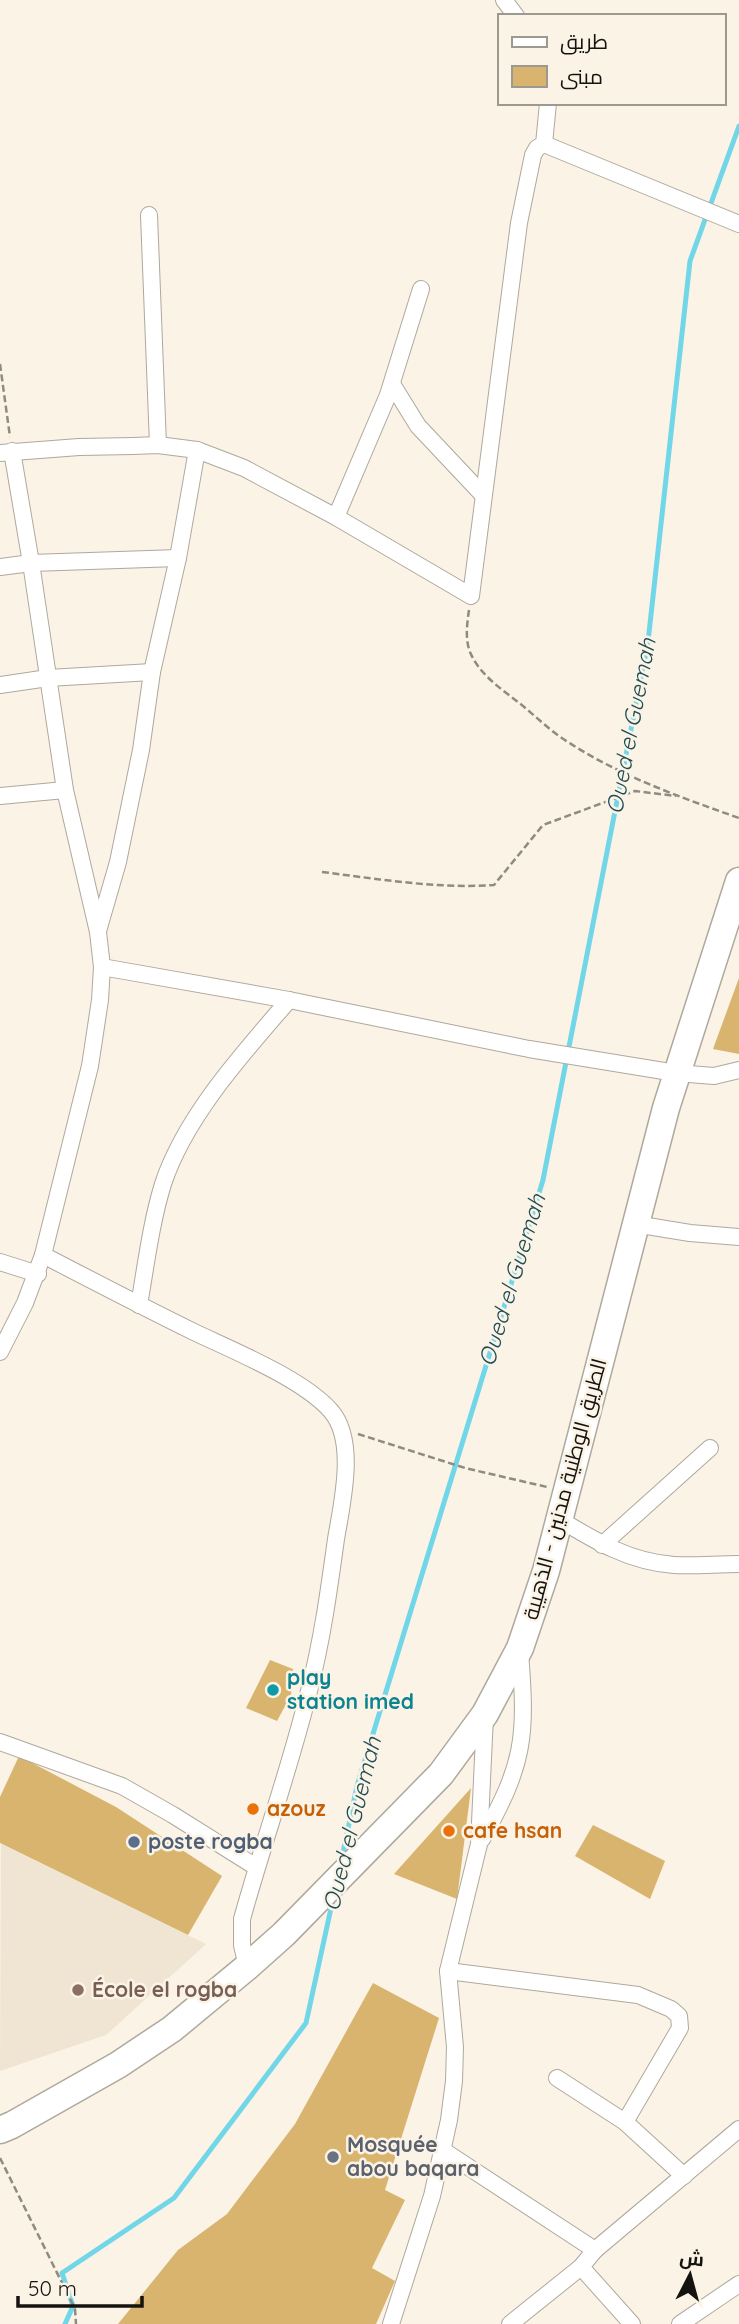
<svg xmlns="http://www.w3.org/2000/svg" width="739" height="2324" viewBox="0 0 739 2324" font-family="Quicksand,Cairo,sans-serif">
<style>
.built{fill:#f0e5d2}
.lines{fill:none;stroke-linecap:round;stroke-linejoin:round}
.stream{stroke:#72d6e9;stroke-width:5}
.building{fill:#d8b46f}
.street-casing{stroke:#afa89d;stroke-width:18}
.primary-casing{stroke:#afa89d;stroke-width:29}
.path{stroke:#8f8a82;stroke-width:2.5;stroke-dasharray:7 3.5;stroke-linecap:butt}
.street{stroke:#fff;stroke-width:16}
.primary{stroke:#fff;stroke-width:26}
.culture-dot{fill:#0f9aa8;stroke:#faf3e6;stroke-width:2.5}
.food-dot{fill:#e8710a;stroke:#faf3e6;stroke-width:2.5}
.service-dot{fill:#5c6f8a;stroke:#faf3e6;stroke-width:2.5}
.education-dot{fill:#8d6e63;stroke:#faf3e6;stroke-width:2.5}
.worship-dot{fill:#6b7280;stroke:#faf3e6;stroke-width:2.5}
.labels{text-anchor:middle;stroke-width:5;stroke-linejoin:round;paint-order:stroke}
.street-label{font-size:21px;fill:#15130f;stroke:#faf3e6}
.culture-label{font-size:21px;font-weight:bold;fill:#0d838f;stroke:#faf3e6;text-anchor:start}
.food-label{font-size:21px;font-weight:bold;fill:#c56008;stroke:#faf3e6;text-anchor:start}
.service-label{font-size:21px;font-weight:bold;fill:#4e5e75;stroke:#faf3e6;text-anchor:start}
.education-label{font-size:21px;font-weight:bold;fill:#785e54;stroke:#faf3e6;text-anchor:start}
.worship-label{font-size:21px;font-weight:bold;fill:#5b616d;stroke:#faf3e6;text-anchor:start}
.water-label{font-size:23px;font-style:italic;fill:#1f4c54;stroke:#faf3e6}
</style>
<rect width="100%" height="100%" fill="#faf3e6"/>
<path class="built" d="M 1,1844 L 79,1882 L 206,1944 L 106,2035 L 0,2071 Z"/>
<g class="lines">
<g class="stream">
<path d="M 341,1862 L 357,1786 L 543,1180 L 648,642 L 690,261 L 739,126"/>
<path d="M 65,2324 L 73,2306 L 62,2273 L 174,2198 L 306,2023 L 333,1899"/>
</g>
</g>
<g class="building">
<path d="M 739,978 L 739,1054 L 713,1049 Z"/>
<path d="M 270,1660 L 293,1669 L 291,1695 L 277,1721 L 246,1708 Z"/>
<path d="M 19,1756 L 116,1807 L 222,1876 L 188,1935 L 0,1843 L 0,1797 Z"/>
<path d="M 471,1788 L 457,1899 L 394,1874 Z"/>
<path d="M 593,1825 L 665,1861 L 650,1899 L 575,1856 Z"/>
<path d="M 373,1983 L 439,2018 L 385,2190 L 405,2200 L 372,2268 L 395,2281 L 376,2324 L 118,2324 L 178,2250 L 227,2214 L 295,2124 Z"/>
</g>
<g class="lines">
<defs>
<g id="street">
<path d="M 504,0 L 516,16"/>
<path d="M 544,144 L 739,224"/>
<path d="M 149,215 L 158,445"/>
<path d="M 392,384 L 418,426 L 483,495"/>
<path d="M 0,453 L 79,447 L 133,446 L 158,445 L 197,450 L 244,468 L 336,517 L 471,596 L 519,223 L 533,155 L 537,148 L 544,144 L 548,103"/>
<path d="M 336,517 L 388,395 L 421,289"/>
<path d="M 0,567 L 31,563 L 178,558"/>
<path d="M 0,685 L 48,678 L 152,672"/>
<path d="M 0,796 L 65,790"/>
<path d="M 98,931 L 118,862 L 141,750 L 152,672 L 178,558 L 197,450"/>
<path d="M 102,967 L 289,1000 L 529,1049 L 676,1073 L 714,1076 L 739,1070"/>
<path d="M 635,1224 L 690,1233 L 739,1237"/>
<path d="M 43,1255 C 93,1281 143,1307 194,1332 C 234,1351 303,1379 331,1411 C 357,1441 342,1503 336,1539 C 329,1590 322,1641 309,1691 C 290,1768 263,1843 242,1919 L 242,1945 L 247,1967"/>
<path d="M 0,1262 L 38,1274"/>
<path d="M 139,1305 C 146,1265 151,1223 163,1184 C 185,1117 243,1053 289,1000"/>
<path d="M 0,1352 L 25,1303 L 43,1255 L 90,1066 L 100,1000 L 102,967 L 98,932 L 65,790 L 31,563 L 12,451"/>
<path d="M 559,1519 C 595,1541 630,1562 674,1565 C 695,1566 717,1564 739,1564"/>
<path d="M 602,1545 L 710,1448"/>
<path d="M 0,1742 L 122,1786 L 173,1815 L 256,1867"/>
<path d="M 482,1839 C 524,1764 527,1738 520,1653"/>
<path d="M 448,1971 L 638,1995 L 671,2009 L 679,2016 L 680,2028 L 625,2122"/>
<path d="M 557,2078 L 625,2122 L 684,2176"/>
<path d="M 444,2151 L 595,2250 L 581,2267 L 632,2324"/>
<path d="M 595,2250 L 739,2129"/>
<path d="M 391,2324 L 432,2196 L 449,2120 L 454,2081 L 455,2047 L 448,1971 L 479,1844 L 485,1716"/>
<path d="M 510,2324 L 581,2267"/>
<path d="M 680,2324 L 739,2284"/>
</g>
<path id="primary" d="M 0,2130 L 12,2125 L 118,2065 L 172,2029 L 247,1967 L 284,1934 L 441,1774 L 485,1714 L 520,1648 L 546,1571 L 666,1108 L 739,881"/>
</defs>
<use href="#street" class="street-casing"/>
<use href="#primary" class="primary-casing"/>
<g class="path">
<path d="M 0,364 L 10,437"/>
<path d="M 469,610 C 467,624 465,639 470,652 C 479,674 500,688 518,702 C 532,713 545,726 559,736 C 614,774 677,796 739,818"/>
<path d="M 322,872 C 379,879 437,889 494,885 L 543,825 L 635,791 L 676,796"/>
<path d="M 358,1434 L 465,1468 L 547,1487"/>
<path d="M 0,2158 L 75,2309 L 76,2324"/>
</g>
<use href="#street" class="street"/>
<use href="#primary" class="primary"/>
</g>
<circle class="culture-dot" cx="273" cy="1690" r="7"/>
<g class="food-dot">
<circle cx="253" cy="1809" r="7"/>
<circle cx="449" cy="1831" r="7"/>
</g>
<circle class="service-dot" cx="134" cy="1842" r="7"/>
<circle class="education-dot" cx="78" cy="1990" r="7"/>
<circle class="worship-dot" cx="333" cy="2157" r="7"/>
<g class="labels">
<g class="street-label">
<text transform="translate(565 1489) rotate(-75)" y="7">الطريق الوطنية مدنين - الذهيبة</text>
</g>
<g class="culture-label">
<text x="287" y="1685">play<tspan x="287" dy="24">station imed</tspan></text>
</g>
<g class="food-label">
<text x="267" y="1816">azouz</text>
<text x="463" y="1838">cafe hsan</text>
</g>
<g class="service-label">
<text x="148" y="1849">poste rogba</text>
</g>
<g class="education-label">
<text x="92" y="1997">École el rogba</text>
</g>
<g class="worship-label">
<text x="347" y="2152">Mosquée<tspan x="347" dy="24">abou baqara</tspan></text>
</g>
<g class="water-label">
<text transform="translate(631 726) rotate(-79)" y="8">Oued el Guemah</text>
<text transform="translate(512 1280) rotate(-73)" y="8">Oued el Guemah</text>
<text transform="translate(352 1824) rotate(-76)" y="8">Oued el Guemah</text>
</g>
</g>
<rect x="498" y="14" width="228" height="91" fill="#faf3e6" stroke="#9e9990" stroke-width="2"/>
<rect x="512" y="37" width="35" height="10" fill="#ffffff" stroke="#9e9990" stroke-width="2"/>
<text x="560" y="49" font-size="21" fill="#15130f">طريق</text>
<rect x="512" y="66" width="35" height="21" fill="#d8b46f" stroke="#9e9990" stroke-width="2"/>
<text x="560" y="84" font-size="21" fill="#15130f">مبنى</text>
<g transform="translate(690 2275) rotate(6)" stroke="#faf3e6" stroke-width="5" paint-order="stroke">
<path d="M0-5L12 26L0 18L-12 26Z" fill="#15130f"/>
<text y="-10" font-size="19" font-weight="bold" text-anchor="middle" fill="#15130f">ش</text>
</g>
<path d="M18 2296v10h124v-10" fill="none" stroke="#15130f" stroke-width="3.5"/>
<text x="28" y="2296" font-size="21" fill="#15130f" stroke="#faf3e6" stroke-width="5" paint-order="stroke">50 m</text>
</svg>
